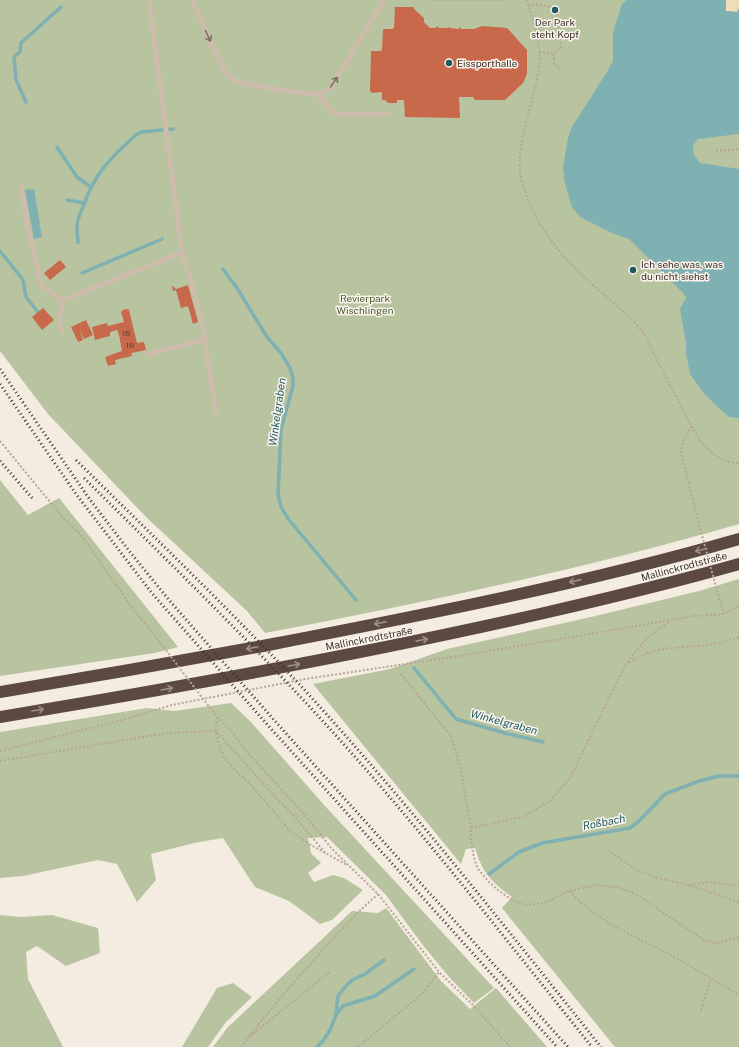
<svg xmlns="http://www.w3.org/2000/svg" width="739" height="1047" viewBox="0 0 739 1047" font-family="'Public Sans',sans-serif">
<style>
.green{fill:#b8c4a0}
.sand{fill:#efdcb8}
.water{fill:#7fb0b2}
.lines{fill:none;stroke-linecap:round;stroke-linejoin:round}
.stream{stroke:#7fb0b2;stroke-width:3.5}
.building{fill:#c8694b}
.path{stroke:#b9a596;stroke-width:2;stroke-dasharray:2 2;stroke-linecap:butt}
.lane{stroke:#cdbbac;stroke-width:5}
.highway{stroke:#5c4a42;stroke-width:12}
.rail{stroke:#3b302b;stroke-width:3;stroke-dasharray:1 3;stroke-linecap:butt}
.path-bridge{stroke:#b9a596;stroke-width:2;stroke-dasharray:2 2;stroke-linecap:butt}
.oneway{stroke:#7d6f65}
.oneway2{stroke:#9c8e87}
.poi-dot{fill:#1f5a5e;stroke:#fbf5ee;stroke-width:1.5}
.labels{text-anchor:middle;stroke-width:3;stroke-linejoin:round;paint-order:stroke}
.number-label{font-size:8px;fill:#5e3e33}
.poi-label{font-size:10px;fill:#3b302b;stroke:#fbf5ee;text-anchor:start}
.park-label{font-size:10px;fill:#4a5a2e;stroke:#fbf5ee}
.street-label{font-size:10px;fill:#3b302b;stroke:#fbf5ee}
.water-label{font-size:11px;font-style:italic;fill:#1f5a5e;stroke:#fbf5ee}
</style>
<rect width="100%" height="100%" fill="#f4ebe1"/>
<g class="green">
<path d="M 0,0 L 739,0 L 739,524 C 583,569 424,603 265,633 L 247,611 L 146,517 L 48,414 L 0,351 Z"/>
<path d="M 0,480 L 28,515 L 59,498 L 178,647 L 155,653 L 0,676 Z"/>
<path d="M 739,579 L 739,1047 L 615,1047 L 502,908 L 512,897 C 491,881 483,874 475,848 L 466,849 L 461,864 L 313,684 L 390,669 L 447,649 L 591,617 L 699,591 Z"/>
<path d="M 231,703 L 251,722 L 325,806 L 494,988 L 474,1003 L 449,977 L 422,944 L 386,895 L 327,837 L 308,838 L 311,853 L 321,863 L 308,873 L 314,882 L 333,875 L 344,878 L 363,890 L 332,920 L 320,924 L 289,901 L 255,887 L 223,838 L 194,843 L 151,854 L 156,880 L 137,902 L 117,864 L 98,860 L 23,876 L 0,878 L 0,732 L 147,708 L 174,711 Z"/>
<path d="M 386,908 L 441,981 L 470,1009 L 496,988 L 547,1047 L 213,1047 L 227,1028 L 352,911 L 378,913 Z"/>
<path d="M 0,915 L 21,917 L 52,915 L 98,928 L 100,953 L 66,966 L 37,946 L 26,952 L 28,979 L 63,1047 L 0,1047 Z"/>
<path d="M 233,983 L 252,997 L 226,1022 L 208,1047 L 182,1047 L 217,988 Z"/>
</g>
<path class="sand" d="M 726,0 L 739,0 L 739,10 L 738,9 L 737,12 L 726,11 Z"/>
<g class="water">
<path d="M 627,0 L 726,0 L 726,11 L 737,12 L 738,9 L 739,10 L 739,134 L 698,139 L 693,146 L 694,155 L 700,163 L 739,169 L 739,418 L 729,417 L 705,395 L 690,374 L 686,353 L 686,343 L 680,309 L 686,298 L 684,294 L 629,239 L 612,233 L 580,217 L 572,207 L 565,184 L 563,168 L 568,138 L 572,127 L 607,72 L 613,61 L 613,32 L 622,4 Z"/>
<path d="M 34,189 L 42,237 L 34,239 L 25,190 Z"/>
</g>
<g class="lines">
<g class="stream">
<path d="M 26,102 L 16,80 L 14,57 L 20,52 L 21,43 L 61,7"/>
<path d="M 57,147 L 77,177 L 91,187"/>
<path d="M 67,200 L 84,203"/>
<path d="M 78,243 C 78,238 77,233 77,228 C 77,221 80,213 83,207 C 94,174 111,157 136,135 L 141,132 L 173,129"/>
<path d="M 0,251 L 23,280 L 26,297 L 38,312"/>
<path d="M 223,269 L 237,288 L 267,337 L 281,353 L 290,368 L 293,378 L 293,386 L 281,429 L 278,494 L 281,507 L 289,520 L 356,600"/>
<path d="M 82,273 L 162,239"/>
<path d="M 414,668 L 456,719 L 508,734 L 543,742"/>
<path d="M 489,874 L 519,852 L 542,843 L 630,828 L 638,822 L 665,794 L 699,781 L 719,776 L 739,776"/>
<path d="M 336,1014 L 338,996 L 345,987 L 352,980 L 365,974 L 384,960"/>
<path d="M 317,1047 L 323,1041 L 330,1030 L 336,1015 L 343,1006 L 375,996 L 414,969"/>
</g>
</g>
<g class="building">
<path d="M 395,7 L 414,7 L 414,9 L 424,18 L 424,22 L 430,28 L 435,28 L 438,26 L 439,28 L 447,28 L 449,27 L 450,28 L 458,29 L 460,27 L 461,29 L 474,29 L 482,26 L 507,28 L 527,50 L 527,74 L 523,83 L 505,100 L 475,100 L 473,97 L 459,97 L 460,118 L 405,117 L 404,100 L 397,100 L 397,103 L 388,103 L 385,100 L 382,100 L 382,92 L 372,93 L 370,91 L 371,51 L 381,51 L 382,49 L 383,30 L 385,29 L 393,29 L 394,27 Z"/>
<path d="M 60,260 L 66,267 L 50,280 L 44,273 Z"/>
<path d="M 188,285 L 198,322 L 193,324 L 188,306 L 181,308 L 176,290 L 173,291 L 172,286 L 173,286 L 176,289 Z"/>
<path d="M 43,308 L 54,320 L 42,330 L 32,317 Z"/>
<path d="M 127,309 L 129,310 L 137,343 L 144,342 L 146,350 L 131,353 L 132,356 L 115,360 L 116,364 L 108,366 L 105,357 L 122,351 L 119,335 L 117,330 L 110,332 L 110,336 L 95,340 L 92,327 L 107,323 L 108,326 L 124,322 L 121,312 L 123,310 Z"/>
<path d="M 86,320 L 93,335 L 84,339 L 80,330 L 83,340 L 78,342 L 71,327 Z"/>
</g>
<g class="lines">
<g class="path">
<path d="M 433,0 L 503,0"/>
<path d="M 526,0 C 533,17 542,50 539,68 C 535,99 514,147 521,178 C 534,227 563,260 601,292 C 616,306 635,319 646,337 C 649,343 652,350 655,356 C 664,375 675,394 684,412 C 691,425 697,438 707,448 C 716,457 726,463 739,463"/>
<path d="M 528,5 C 539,4 553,4 557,16 L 561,48 L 553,54 L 539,52"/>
<path d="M 553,54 L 554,63 L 560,69"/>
<path d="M 716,151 L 739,149"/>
<path d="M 692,426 L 682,443 L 681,452 L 697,517"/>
<path d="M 0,441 L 64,519 L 81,535 L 135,612 L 149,628"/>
<path d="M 721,605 L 724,614"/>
<path d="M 629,663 C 654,645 677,649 706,645 C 718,644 728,641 739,637"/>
<path d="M 401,674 L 451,736 L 460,766 L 471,828 L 471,841 L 474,858 L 478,869 L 489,882 L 498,890 L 512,900 L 526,905 L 544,903 L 569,891 L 596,885 L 618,887 L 639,896 L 705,941 L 719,943 L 739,937"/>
<path d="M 217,717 L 230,729 L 248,753 L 304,814 L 332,849 L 378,894 L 439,972 L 473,1005 L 510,1047"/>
<path d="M 217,717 L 216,731 L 218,741 L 224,758 L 238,773 L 250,784 L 291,832 L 309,844 L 347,865"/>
<path d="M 0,751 L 122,720 L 172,705 L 305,679 L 459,656 L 671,620 L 694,616 L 724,614 L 739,606"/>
<path d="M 0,761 L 168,733 L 216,731 L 279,801 L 295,817 L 326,854"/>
<path d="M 471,828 L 522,817 L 549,802 L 570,778 L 626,664 L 646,639 L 670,621"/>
<path d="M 608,850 L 635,869 L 657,878 L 689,885 L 739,902"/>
<path d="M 690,885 L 707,882 L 739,886"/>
<path d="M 569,891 L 586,907 L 612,925 L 678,959 L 739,995"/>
<path d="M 701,1010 L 711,979"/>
<path d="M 250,1036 L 331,971"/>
<path d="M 241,1047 C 261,1020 283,995 306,969 C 329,943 352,917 378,894"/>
<path d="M 358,1047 L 423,993 L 439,972"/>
</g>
<g class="lane">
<path d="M 149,0 L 182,252 L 201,316 L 216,413"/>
<path d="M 192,0 L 221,65 L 226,73 L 233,79 L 242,83 L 293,92 L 317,94 L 325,92 L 331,87 L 384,0"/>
<path d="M 317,94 L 335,114 L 389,114"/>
<path d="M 21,186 L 29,235 L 42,286 L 63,300 L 162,261 L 182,252"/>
<path d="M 62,331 L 59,320 L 63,300"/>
<path d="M 149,354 L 205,340"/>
</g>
<g class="highway">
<path d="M 0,692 C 91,677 182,661 273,644 C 429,614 586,583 739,539"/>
<path d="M 0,717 C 182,687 364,654 544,613 C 609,598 675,582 739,564"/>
</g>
<g class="rail">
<path d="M 0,369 L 88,497 L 130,552 L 169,600 L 274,720 L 568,1047"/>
<path d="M 0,384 L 76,494 L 151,592 L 265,722 L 557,1047"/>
<path d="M 76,460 C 159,542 243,622 321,708 C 419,817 510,933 601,1047"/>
<path d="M 0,461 L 33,499"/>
<path d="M 84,478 C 186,579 289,679 382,788 C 454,872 522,960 592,1047"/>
</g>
<g class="path-bridge">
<path d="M 697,517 L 721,605"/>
<path d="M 149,628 L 217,717"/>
</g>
</g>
<defs><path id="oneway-shaft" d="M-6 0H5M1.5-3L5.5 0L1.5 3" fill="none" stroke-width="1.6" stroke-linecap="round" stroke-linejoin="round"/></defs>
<g class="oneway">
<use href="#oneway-shaft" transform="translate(208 36) rotate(65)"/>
<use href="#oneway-shaft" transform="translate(334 82) rotate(-55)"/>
</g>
<g class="oneway2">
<use href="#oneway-shaft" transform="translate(701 550) rotate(166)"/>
<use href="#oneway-shaft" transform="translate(575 581) rotate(167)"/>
<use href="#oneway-shaft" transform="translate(380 623) rotate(169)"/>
<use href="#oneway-shaft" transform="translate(422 640) rotate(-11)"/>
<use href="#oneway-shaft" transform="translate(252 648) rotate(168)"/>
<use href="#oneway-shaft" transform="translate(294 665) rotate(-11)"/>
<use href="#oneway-shaft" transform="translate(167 689) rotate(-10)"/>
<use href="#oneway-shaft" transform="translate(38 710) rotate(-9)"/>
</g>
<g class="poi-dot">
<circle cx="555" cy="10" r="4"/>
<circle cx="449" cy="63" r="4"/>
<circle cx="633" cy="270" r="4"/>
</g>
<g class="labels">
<g class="number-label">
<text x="126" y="336">16</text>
<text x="130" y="348">18</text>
</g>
<g class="poi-label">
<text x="555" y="26" text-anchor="middle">Der Park<tspan x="555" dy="12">steht Kopf</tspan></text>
<text x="457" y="67">Eissporthalle</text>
<text x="641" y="268">Ich sehe was, was<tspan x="641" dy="12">du nicht siehst</tspan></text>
</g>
<g class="park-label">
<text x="365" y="302">Revierpark<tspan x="365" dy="12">Wischlingen</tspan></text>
</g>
<g class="street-label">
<text transform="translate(684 566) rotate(-15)" y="4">Mallinckrodtstraße</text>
<text transform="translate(369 638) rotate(-11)" y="4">Mallinckrodtstraße</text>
</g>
<g class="water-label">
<text transform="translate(277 412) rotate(-82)" y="4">Winkelgraben</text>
<text transform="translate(504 722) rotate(15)" y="4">Winkelgraben</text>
<text transform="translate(604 822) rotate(-11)" y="4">Roßbach</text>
</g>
</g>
</svg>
